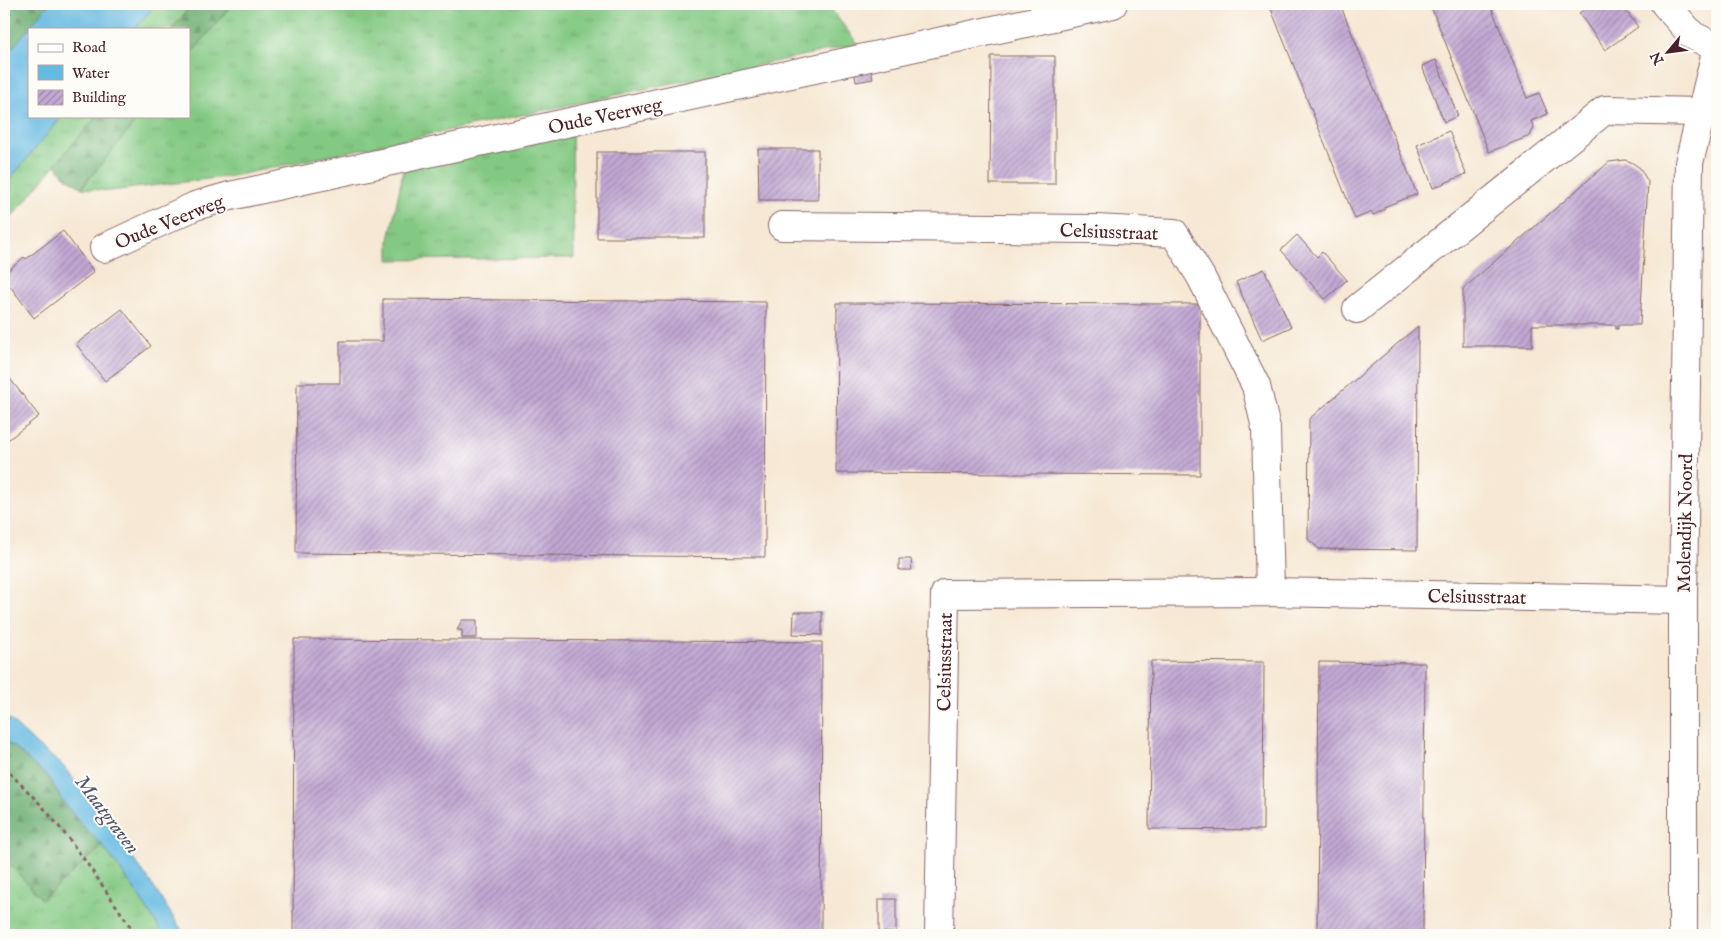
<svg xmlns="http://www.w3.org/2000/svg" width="1721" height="939" viewBox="0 0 1721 939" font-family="'IM FELL English',serif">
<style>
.grass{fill:url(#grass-tufts);stroke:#667457}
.forest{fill:url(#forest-firs);stroke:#5a664e}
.water{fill:#65bae2;stroke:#586c86}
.building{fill:url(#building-hatch)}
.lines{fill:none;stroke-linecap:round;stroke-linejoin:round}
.minor-casing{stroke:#866566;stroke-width:30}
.path{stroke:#866566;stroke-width:3;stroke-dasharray:4 4;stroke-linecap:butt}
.minor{stroke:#fff;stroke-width:28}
.labels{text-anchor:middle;stroke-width:4;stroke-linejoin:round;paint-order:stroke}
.street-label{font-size:19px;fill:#4a1f2b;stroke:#fdfcf7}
.water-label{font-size:20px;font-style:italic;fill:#53556b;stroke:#fdfcf7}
</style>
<defs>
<pattern id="grass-tufts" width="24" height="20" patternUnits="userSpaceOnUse" patternTransform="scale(1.25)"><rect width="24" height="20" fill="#83c983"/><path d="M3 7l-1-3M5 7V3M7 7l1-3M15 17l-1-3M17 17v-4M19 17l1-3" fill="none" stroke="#73ac71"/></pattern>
<pattern id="forest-firs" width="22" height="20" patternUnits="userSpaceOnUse" patternTransform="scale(1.25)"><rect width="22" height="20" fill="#6aad71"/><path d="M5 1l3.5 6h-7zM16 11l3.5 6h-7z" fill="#598c5d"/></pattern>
<pattern id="building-hatch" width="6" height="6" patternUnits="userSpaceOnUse" patternTransform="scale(1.25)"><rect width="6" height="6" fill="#c1a8d3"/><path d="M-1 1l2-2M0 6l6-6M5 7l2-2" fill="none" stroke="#9f88ab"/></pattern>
</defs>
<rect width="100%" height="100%" fill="#fdfcf7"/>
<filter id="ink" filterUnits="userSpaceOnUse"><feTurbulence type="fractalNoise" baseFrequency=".02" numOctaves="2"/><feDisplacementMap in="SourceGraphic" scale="10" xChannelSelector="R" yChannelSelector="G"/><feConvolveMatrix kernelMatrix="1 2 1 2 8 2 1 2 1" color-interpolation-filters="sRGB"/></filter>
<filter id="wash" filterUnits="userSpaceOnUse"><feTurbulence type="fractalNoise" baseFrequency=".0096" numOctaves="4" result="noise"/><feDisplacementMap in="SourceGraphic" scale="20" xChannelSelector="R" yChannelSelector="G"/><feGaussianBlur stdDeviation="1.12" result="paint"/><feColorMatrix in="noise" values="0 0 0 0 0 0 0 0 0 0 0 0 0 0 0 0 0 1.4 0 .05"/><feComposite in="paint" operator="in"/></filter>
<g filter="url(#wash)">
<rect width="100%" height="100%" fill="#f6e8d4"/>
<g class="grass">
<path d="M 155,4 L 192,4 L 172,29 L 135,29 Z"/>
<path d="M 232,4 L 827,4 L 858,44 L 233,176 L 110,191 L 82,188 L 140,116 L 189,116 L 189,57 Z"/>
<path d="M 62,116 L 97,116 L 4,226 L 4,186 Z"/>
<path d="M 572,128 L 574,258 L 389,260 L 389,240 L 404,167 Z"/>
<path d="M 103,846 L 130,883 L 164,935 L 4,935 L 4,858 L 42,899 Z"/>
</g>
<g class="forest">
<path d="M 4,4 L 49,4 L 4,58 Z"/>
<path d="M 192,4 L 232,4 L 189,57 L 189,29 L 172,29 Z"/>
<path d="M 97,116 L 140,116 L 82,188 L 64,176 L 55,164 Z"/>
<path d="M 4,740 L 15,748 L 49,778 L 62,800 L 80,823 L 103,846 L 42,900 L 4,858 Z"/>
</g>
<g class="water">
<path d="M 49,4 L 155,4 L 135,29 L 29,29 L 29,116 L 62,116 L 4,186 L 4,58 Z"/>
<path d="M 4,714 L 37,745 L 62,765 L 68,772 L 145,874 L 185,935 L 164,935 L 130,883 L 103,846 L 80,823 L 62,800 L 49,778 L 15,748 L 4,740 Z"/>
</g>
<g id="blocks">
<g class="building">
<path d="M 1269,4 L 1340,4 L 1417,194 L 1384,207 L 1385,209 L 1373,215 L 1372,212 L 1355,219 Z"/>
<path d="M 1430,4 L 1490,4 L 1527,98 L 1539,93 L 1548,114 L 1531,121 L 1534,128 L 1530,136 L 1489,152 Z"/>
<path d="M 1593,4 L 1621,4 L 1638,27 L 1605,50 L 1579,13 Z"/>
<path d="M 991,56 L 1055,56 L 1055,184 L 990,184 Z"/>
<path d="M 1436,60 L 1458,116 L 1444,122 L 1422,66 Z"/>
<path d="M 870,66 L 873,79 L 856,82 L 854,70 Z"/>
<path d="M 1449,131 L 1466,174 L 1433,188 L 1417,145 Z"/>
<path d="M 758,149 L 818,149 L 818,200 L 759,200 Z"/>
<rect x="597" y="152" width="108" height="86"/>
<path d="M 1625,160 L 1631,162 L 1640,168 L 1648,182 L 1640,325 L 1618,325 L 1618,329 L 1616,329 L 1616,325 L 1532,325 L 1532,346 L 1463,346 L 1463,289 L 1601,169 L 1609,162 Z"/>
<path d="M 63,231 L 94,272 L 34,318 L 4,278 L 4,274 L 24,257 L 26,259 Z"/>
<path d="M 1297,235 L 1317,257 L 1322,252 L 1347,280 L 1325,299 L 1281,250 Z"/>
<path d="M 1264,269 L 1291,327 L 1262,340 L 1236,282 Z"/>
<path d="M 383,299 L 766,302 L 765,557 L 296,553 L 297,383 L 340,383 L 340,341 L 383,341 Z"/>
<path d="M 837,303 L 1200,304 L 1200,475 L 836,473 Z"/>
<path d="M 122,309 L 151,346 L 105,381 L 76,344 Z"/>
<path d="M 1418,326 L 1417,550 L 1319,549 L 1308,539 L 1309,419 Z"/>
<path d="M 7,375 L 39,416 L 4,443 L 4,377 Z"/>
<path d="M 899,559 L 911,559 L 912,570 L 899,570 Z"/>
<path d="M 794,612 L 822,612 L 822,635 L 793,634 Z"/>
<path d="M 462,620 L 477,620 L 477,638 L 462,638 L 462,630 L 457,630 Z"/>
<path d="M 294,639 L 822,642 L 821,935 L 293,935 Z"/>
<path d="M 1151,661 L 1264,662 L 1263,830 L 1149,829 Z"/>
<path d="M 1319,662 L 1425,663 L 1423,935 L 1317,935 Z"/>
<path d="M 879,899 L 896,899 L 896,933 L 879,932 Z"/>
</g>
</g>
</g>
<g filter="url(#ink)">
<use href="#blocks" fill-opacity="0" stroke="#866566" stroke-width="1"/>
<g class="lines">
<defs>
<g id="minor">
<path d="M 1665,4 L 1692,35 L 1717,48"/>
<path d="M 782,226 L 1096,229 L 1174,233 L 1201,277 L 1256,386 L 1266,428 L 1270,592"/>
<path d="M 104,248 L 195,206 L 230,196 L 1113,4"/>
<path d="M 1357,309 L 1605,110 L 1701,112"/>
<path d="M 939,935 L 945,594 L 1270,592 L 1683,600"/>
<path d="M 1683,935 L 1683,600 L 1689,163 L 1717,48"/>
</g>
</defs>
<use href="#minor" class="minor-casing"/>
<path class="path" d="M 4,767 C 16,780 29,792 41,805 C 77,846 106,891 136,935"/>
<use href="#minor" class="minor"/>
</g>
</g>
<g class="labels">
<g class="street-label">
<text transform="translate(605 115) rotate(-12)" y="7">Oude Veerweg</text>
<text transform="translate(169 221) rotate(-22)" y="7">Oude Veerweg</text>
<text transform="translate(1109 231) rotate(2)" y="7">Celsiusstraat</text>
<text transform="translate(1684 523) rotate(-89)" y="7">Molendijk Noord</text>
<text transform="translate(1477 596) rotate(1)" y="7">Celsiusstraat</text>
<text transform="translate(944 662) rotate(-89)" y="7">Celsiusstraat</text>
</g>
<g class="water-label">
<text transform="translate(108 814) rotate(53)" y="7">Maatgraven</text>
</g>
</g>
<rect width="1721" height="939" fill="none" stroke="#fdfcf7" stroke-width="20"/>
<rect x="28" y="28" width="162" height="90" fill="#fdfcf7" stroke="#b5a4a5"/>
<rect x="38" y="44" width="25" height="8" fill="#ffffff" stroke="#b5a4a5"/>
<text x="72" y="52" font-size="15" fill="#4a1f2b">Road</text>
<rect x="38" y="65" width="25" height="15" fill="#65bae2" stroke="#b5a4a5"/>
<text x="72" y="78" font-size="15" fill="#4a1f2b">Water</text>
<rect x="38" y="90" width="25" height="15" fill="url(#building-hatch)" stroke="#b5a4a5"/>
<text x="72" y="102" font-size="15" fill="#4a1f2b">Building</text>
<g transform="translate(1668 52) rotate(241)" stroke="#fdfcf7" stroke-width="4" paint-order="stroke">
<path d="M0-4L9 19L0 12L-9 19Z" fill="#4a1f2b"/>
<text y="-8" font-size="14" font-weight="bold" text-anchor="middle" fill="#4a1f2b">N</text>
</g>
</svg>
